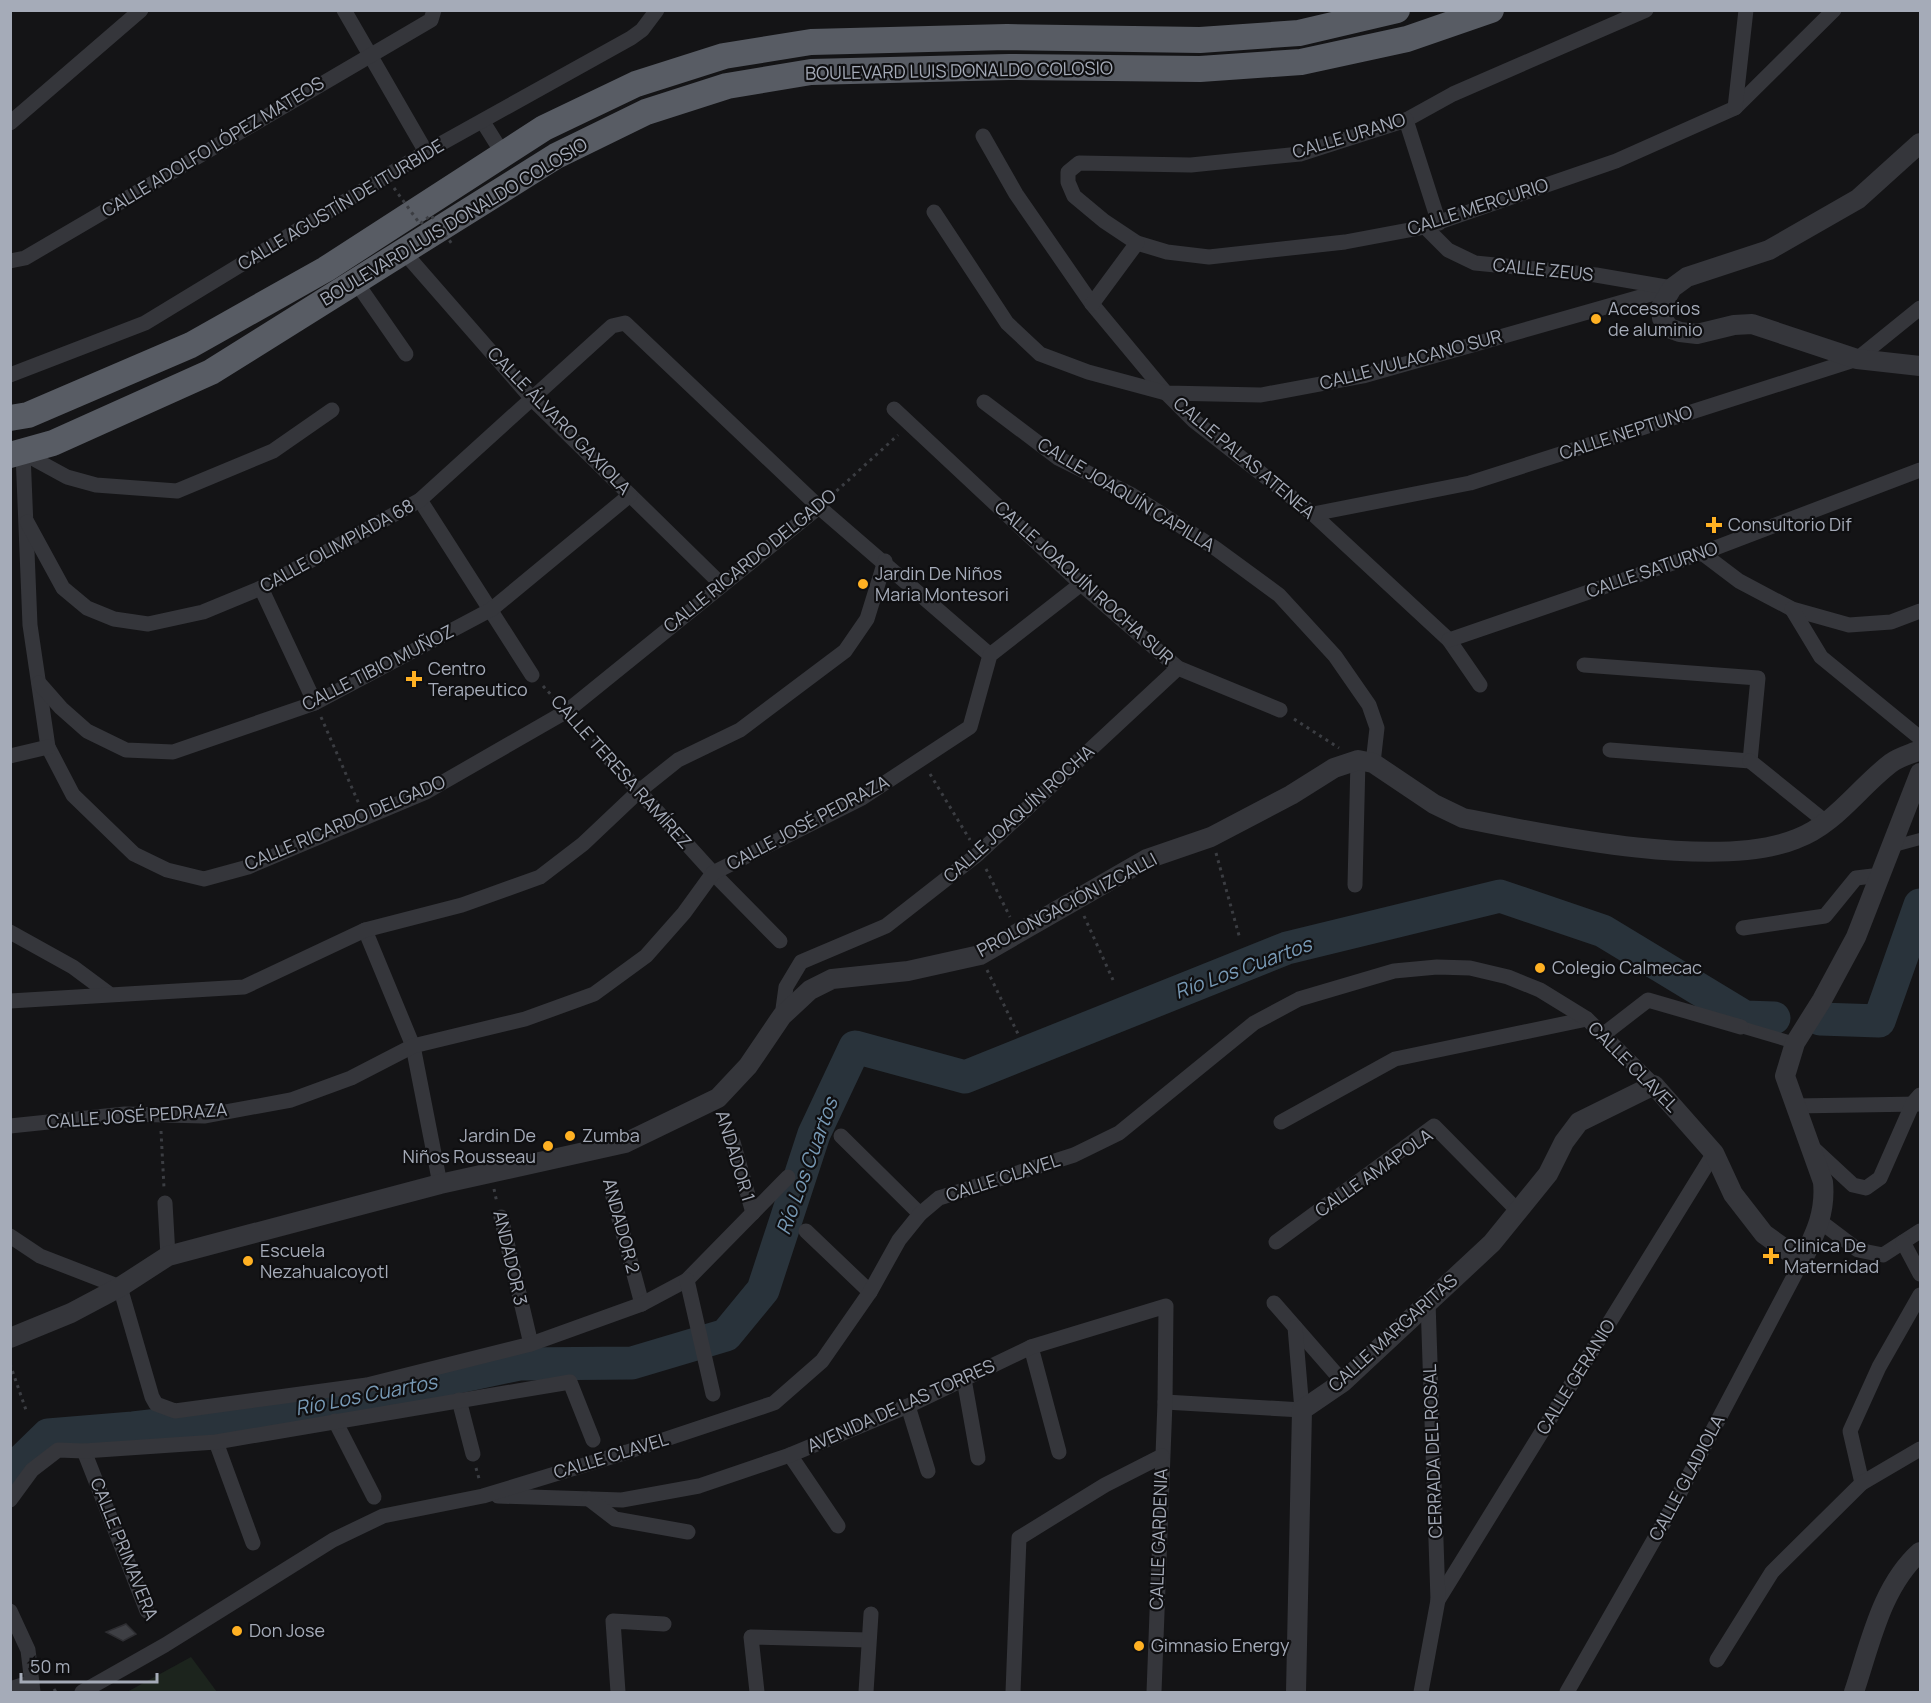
<svg xmlns="http://www.w3.org/2000/svg" width="1931" height="1703" viewBox="0 0 1931 1703" font-family="Manrope,sans-serif">
<style>
.green{fill:#1c241d}
.lines{fill:none;stroke-linecap:round;stroke-linejoin:round}
.river{stroke:#29333b;stroke-width:33}
.building{fill:#3e3f44;stroke:#2e2e32;stroke-width:1.5}
.path{stroke:#3b3d42;stroke-width:3;stroke-dasharray:3 4.5;stroke-linecap:butt}
.pedestrian{stroke:#35363b;stroke-width:12}
.minor{stroke:#35363b;stroke-width:15}
.tertiary{stroke:#35363b;stroke-width:20}
.trunk{stroke:#585c64;stroke-width:26}
.path-bridge{stroke:#3b3d42;stroke-width:3;stroke-dasharray:3 4.5;stroke-linecap:butt}
.poi-dot{fill:#ffb123;stroke:#0f0f11;stroke-width:2}
.labels{text-anchor:middle;stroke-width:4.5;stroke-linejoin:round;paint-order:stroke}
.street-label{font-size:18px;fill:#a5abb8;stroke:#0f0f11}
.poi-label{font-size:18px;fill:#a5abb8;stroke:#0f0f11;text-anchor:start}
.water-label{font-size:20px;font-style:italic;fill:#789ab6;stroke:#0f0f11}
</style>
<rect width="100%" height="100%" fill="#141416"/>
<path class="green" d="M 191,1657 L 217,1692 L 127,1692 Z"/>
<g class="lines">
<g class="river">
<path d="M 1820,1019 L 1879,1021 L 1920,905"/>
<path d="M 10,1472 L 48,1435 L 133,1428 L 322,1406 L 519,1364 L 632,1363 L 726,1335 L 763,1290 L 814,1134 L 855,1047 L 965,1077 L 1287,948 L 1500,896 L 1603,931 L 1745,1017 L 1774,1018"/>
</g>
</g>
<path class="building" d="M 126,1624 L 136,1634 L 123,1641 L 106,1632 Z"/>
<g class="lines">
<g class="path">
<path d="M 831,496 L 898,435"/>
<path d="M 543,686 L 555,699"/>
<path d="M 321,717 L 359,804"/>
<path d="M 1294,719 L 1339,748"/>
<path d="M 578,723 L 598,745"/>
<path d="M 930,774 L 970,840"/>
<path d="M 1216,853 L 1240,939"/>
<path d="M 986,869 L 1010,917"/>
<path d="M 1084,916 L 1113,980"/>
<path d="M 987,970 L 1019,1036"/>
<path d="M 161,1131 L 164,1188"/>
<path d="M 494,1189 L 497,1203"/>
<path d="M 10,1364 L 27,1413"/>
<path d="M 476,1468 L 480,1482"/>
<path d="M 54,1689 L 56,1692"/>
</g>
<g class="pedestrian">
<path d="M 1894,846 L 1920,839"/>
<path d="M 1741,1027 L 1795,1043"/>
</g>
<g class="minor">
<path d="M 344,10 L 426,152"/>
<path d="M 1646,10 L 1453,94 L 1406,120 L 1300,154 L 1191,165 L 1079,163 L 1068,172 L 1068,182 L 1074,196 L 1104,221 L 1137,243 L 1167,252 L 1209,257 L 1345,242 L 1425,227 L 1616,161 L 1735,108 L 1834,10"/>
<path d="M 1735,108 L 1746,10"/>
<path d="M 1406,120 L 1439,223"/>
<path d="M 483,122 L 503,154"/>
<path d="M 10,123 L 141,10"/>
<path d="M 983,136 L 1016,194 L 1092,304 L 1166,393 L 1193,420 L 1313,514 L 1449,640 L 1480,685"/>
<path d="M 934,212 L 1007,323 L 1040,354 L 1088,372 L 1166,393 L 1261,395 L 1363,376 L 1672,288"/>
<path d="M 1425,227 L 1448,250 L 1475,263 L 1596,275 L 1666,287"/>
<path d="M 403,251 L 533,400 L 721,584"/>
<path d="M 10,261 L 25,258 L 431,20 L 434,10"/>
<path d="M 356,282 L 406,354"/>
<path d="M 1092,304 L 1137,243"/>
<path d="M 10,375 L 145,323 L 426,152 L 631,38 L 642,30 L 657,10"/>
<path d="M 984,402 L 1058,458 L 1132,495 L 1215,548 L 1279,595 L 1335,656 L 1369,705 L 1377,728 L 1373,763"/>
<path d="M 894,409 L 1081,584 L 1178,668 L 1280,710"/>
<path d="M 23,453 L 30,625 L 48,747 L 73,795 L 134,854 L 167,870 L 204,879 L 248,867 L 426,792 L 567,711 L 819,507"/>
<path d="M 23,453 L 67,477 L 96,485 L 177,491 L 273,451 L 332,410"/>
<path d="M 420,500 L 532,675"/>
<path d="M 1313,514 L 1470,483 L 1857,359 L 1920,308"/>
<path d="M 27,522 L 63,588 L 87,608 L 114,619 L 148,624 L 203,612 L 261,588 L 420,500 L 612,326 L 625,323 L 819,507 L 990,655"/>
<path d="M 1702,553 L 1739,581 L 1792,609 L 1849,625 L 1891,622 L 1920,611"/>
<path d="M 261,588 L 315,703"/>
<path d="M 1792,609 L 1821,657 L 1920,738"/>
<path d="M 1449,640 L 1702,553 L 1920,470"/>
<path d="M 1584,665 L 1758,678 L 1750,761"/>
<path d="M 39,683 L 61,708 L 87,731 L 126,750 L 173,752 L 315,703 L 492,609 L 630,495"/>
<path d="M 1610,750 L 1750,761"/>
<path d="M 10,756 L 48,747"/>
<path d="M 607,756 L 713,873 L 780,941"/>
<path d="M 1750,761 L 1827,823"/>
<path d="M 1355,885 L 1358,760"/>
<path d="M 1743,928 L 1825,916 L 1856,878 L 1881,875"/>
<path d="M 365,930 L 413,1046 L 440,1184"/>
<path d="M 10,932 L 73,967 L 108,993"/>
<path d="M 10,1001 L 244,987 L 365,930 L 462,905 L 540,877 L 583,844 L 638,792 L 678,760 L 740,730 L 845,651 L 867,619 L 885,561"/>
<path d="M 782,1016 L 786,987 L 801,962 L 886,926 L 978,854 L 1178,668"/>
<path d="M 1604,1034 L 1648,1000 L 1741,1027"/>
<path d="M 1794,1106 L 1920,1104"/>
<path d="M 1281,1122 L 1395,1059 L 1587,1019"/>
<path d="M 10,1126 L 125,1114 L 204,1116 L 291,1100 L 351,1078 L 413,1046 L 525,1019 L 594,994 L 646,956 L 684,913 L 713,873 L 862,798 L 970,727 L 990,655 L 1081,584"/>
<path d="M 841,1136 L 920,1214"/>
<path d="M 733,1142 L 753,1213"/>
<path d="M 1812,1147 L 1853,1185 L 1866,1188 L 1880,1178 L 1913,1103 L 1920,1095"/>
<path d="M 612,1193 L 642,1304"/>
<path d="M 165,1203 L 168,1256"/>
<path d="M 501,1217 L 531,1344"/>
<path d="M 1821,1222 L 1858,1250 L 1883,1255 L 1920,1231"/>
<path d="M 806,1231 L 870,1292"/>
<path d="M 10,1236 L 40,1256 L 120,1287 L 152,1397 L 156,1404 L 175,1411 L 367,1385 L 531,1344 L 642,1304 L 687,1280 L 788,1177"/>
<path d="M 1276,1242 L 1434,1126 L 1518,1211"/>
<path d="M 1903,1242 L 1920,1274"/>
<path d="M 687,1280 L 713,1394"/>
<path d="M 1274,1303 L 1343,1382"/>
<path d="M 1031,1347 L 1059,1452"/>
<path d="M 964,1379 L 978,1458"/>
<path d="M 459,1400 L 473,1454"/>
<path d="M 1165,1402 L 1302,1410 L 1295,1327"/>
<path d="M 908,1406 L 928,1471"/>
<path d="M 335,1421 L 374,1497"/>
<path d="M 216,1442 L 253,1543"/>
<path d="M 84,1451 L 147,1611"/>
<path d="M 790,1455 L 838,1526"/>
<path d="M 1862,1483 L 1850,1431 L 1879,1367 L 1920,1295"/>
<path d="M 498,1496 L 622,1500 L 699,1486 L 790,1455 L 908,1406 L 1031,1347 L 1166,1306 L 1165,1402 L 1154,1692"/>
<path d="M 589,1499 L 615,1519 L 688,1532"/>
<path d="M 10,1500 L 32,1470 L 58,1450 L 84,1451 L 216,1442 L 570,1382 L 593,1440"/>
<path d="M 1438,1600 L 1714,1153"/>
<path d="M 10,1611 L 28,1650 L 33,1692"/>
<path d="M 1717,1660 L 1772,1572 L 1862,1483 L 1920,1449"/>
<path d="M 10,1689 L 32,1682"/>
<path d="M 82,1692 L 165,1645 L 333,1540 L 383,1516 L 483,1496 L 627,1452 L 774,1403 L 822,1361 L 870,1292 L 899,1240 L 920,1214 L 939,1198 L 1074,1155 L 1119,1133 L 1254,1023 L 1299,999 L 1394,971 L 1437,967 L 1470,968 L 1508,977 L 1540,990 L 1587,1019 L 1654,1085"/>
<path d="M 618,1692 L 613,1621 L 664,1624"/>
<path d="M 757,1692 L 751,1637 L 868,1640"/>
<path d="M 866,1692 L 871,1614"/>
<path d="M 1013,1692 L 1019,1538 L 1105,1485 L 1162,1456"/>
<path d="M 1421,1692 L 1438,1600 L 1428,1302"/>
<path d="M 1567,1692 L 1667,1517 L 1802,1261"/>
</g>
<g class="tertiary">
<path d="M 1920,143 L 1858,199 L 1769,250 L 1687,277 L 1672,288 L 1661,307 L 1662,318 L 1669,328 L 1680,332 L 1697,334 L 1734,325 L 1752,324 L 1857,359 L 1920,366"/>
<path d="M 10,1338 L 71,1313 L 120,1287 L 168,1256 L 440,1184 L 625,1143 L 718,1098 L 748,1066 L 782,1016 L 810,990 L 832,979 L 908,971 L 980,955 L 1147,859 L 1211,837 L 1291,795 L 1334,768 L 1358,760 L 1373,763 L 1434,804 L 1463,818 C 1547,835 1717,871 1796,839 C 1836,824 1858,788 1891,763 C 1899,757 1911,754 1920,750"/>
<path d="M 1296,1692 L 1302,1410 L 1343,1382 L 1492,1243 L 1548,1174 L 1564,1142 L 1579,1122 L 1654,1085 L 1714,1153 L 1733,1194 L 1764,1234 L 1802,1261 C 1815,1234 1826,1213 1823,1182 L 1785,1076 L 1795,1043 L 1822,1000 L 1856,937 L 1920,773"/>
<path d="M 1854,1692 C 1870,1645 1881,1587 1920,1552"/>
</g>
<g class="trunk">
<path d="M 10,418 L 28,415 L 191,345 L 326,269 L 544,128 L 636,84 L 724,56 L 811,42 L 1007,37 L 1200,40 L 1299,33 L 1397,10"/>
<path d="M 10,455 L 53,443 L 211,372 L 556,156 L 646,112 L 727,86 L 811,72 L 1009,67 L 1200,69 L 1301,62 L 1407,39 L 1491,10"/>
</g>
<path class="path-bridge" d="M 394,188 L 420,224 L 431,215 L 452,244"/>
</g>
<g class="poi-dot">
<circle cx="1596" cy="319" r="6"/>
<path d="M1711 516h6v6h6v6h-6v6h-6v-6h-6v-6h6z"/>
<circle cx="863" cy="584" r="6"/>
<path d="M411 670h6v6h6v6h-6v6h-6v-6h-6v-6h6z"/>
<circle cx="1540" cy="968" r="6"/>
<circle cx="570" cy="1136" r="6"/>
<circle cx="548" cy="1146" r="6"/>
<path d="M1768 1247h6v6h6v6h-6v6h-6v-6h-6v-6h6z"/>
<circle cx="248" cy="1261" r="6"/>
<circle cx="237" cy="1631" r="6"/>
<circle cx="1139" cy="1646" r="6"/>
</g>
<g class="labels">
<g class="street-label">
<text transform="translate(959 71) rotate(-1)" y="6">BOULEVARD LUIS DONALDO COLOSIO</text>
<text transform="translate(1349 136) rotate(-17)" y="6">CALLE URANO</text>
<text transform="translate(213 147) rotate(-31)" y="6">CALLE ADOLFO LÓPEZ MATEOS</text>
<text transform="translate(341 205) rotate(-31)" y="6">CALLE AGUSTÍN DE ITURBIDE</text>
<text transform="translate(1478 207) rotate(-18)" y="6">CALLE MERCURIO</text>
<text transform="translate(454 222) rotate(-31)" y="6">BOULEVARD LUIS DONALDO COLOSIO</text>
<text transform="translate(1543 270) rotate(6)" y="6">CALLE ZEUS</text>
<text transform="translate(1411 360) rotate(-15)" y="6">CALLE VULACANO SUR</text>
<text transform="translate(559 421) rotate(46)" y="6">CALLE ÁLVARO GAXIOLA</text>
<text transform="translate(1626 433) rotate(-18)" y="6">CALLE NEPTUNO</text>
<text transform="translate(1244 458) rotate(40)" y="6">CALLE PALAS ATENEA</text>
<text transform="translate(1126 495) rotate(31)" y="6">CALLE JOAQUÍN CAPILLA</text>
<text transform="translate(337 546) rotate(-29)" y="6">CALLE OLIMPIADA 68</text>
<text transform="translate(750 561) rotate(-39)" y="6">CALLE RICARDO DELGADO</text>
<text transform="translate(1652 570) rotate(-19)" y="6">CALLE SATURNO</text>
<text transform="translate(1084 583) rotate(42)" y="6">CALLE JOAQUÍN ROCHA SUR</text>
<text transform="translate(378 668) rotate(-27)" y="6">CALLE TIBIO MUÑOZ</text>
<text transform="translate(621 772) rotate(48)" y="6">CALLE TERESA RAMÍREZ</text>
<text transform="translate(1019 814) rotate(-42)" y="6">CALLE JOAQUÍN ROCHA</text>
<text transform="translate(345 823) rotate(-23)" y="6">CALLE RICARDO DELGADO</text>
<text transform="translate(808 823) rotate(-28)" y="6">CALLE JOSÉ PEDRAZA</text>
<text transform="translate(1067 905) rotate(-28)" y="6">PROLONGACIÓN IZCALLI</text>
<text transform="translate(1633 1067) rotate(45)" y="6">CALLE CLAVEL</text>
<text transform="translate(137 1116) rotate(-4)" y="6">CALLE JOSÉ PEDRAZA</text>
<text transform="translate(735 1156) rotate(73)" y="6">ANDADOR 1</text>
<text transform="translate(1374 1173) rotate(-35)" y="6">CALLE AMAPOLA</text>
<text transform="translate(1003 1178) rotate(-18)" y="6">CALLE CLAVEL</text>
<text transform="translate(621 1226) rotate(75)" y="6">ANDADOR 2</text>
<text transform="translate(510 1258) rotate(77)" y="6">ANDADOR 3</text>
<text transform="translate(1393 1333) rotate(-42)" y="6">CALLE MARGARITAS</text>
<text transform="translate(1576 1377) rotate(-58)" y="6">CALLE GERANIO</text>
<text transform="translate(901 1406) rotate(-24)" y="6">AVENIDA DE LAS TORRES</text>
<text transform="translate(1433 1451) rotate(-92)" y="6">CERRADA DEL ROSAL</text>
<text transform="translate(611 1456) rotate(-17)" y="6">CALLE CLAVEL</text>
<text transform="translate(1687 1478) rotate(-62)" y="6">CALLE GLADIOLA</text>
<text transform="translate(1159 1539) rotate(-88)" y="6">CALLE GARDENIA</text>
<text transform="translate(124 1549) rotate(68)" y="6">CALLE PRIMAVERA</text>
</g>
<g class="poi-label">
<text x="1608" y="315">Accesorios<tspan x="1608" dy="21">de aluminio</tspan></text>
<text x="1728" y="531">Consultorio Dif</text>
<text x="875" y="580">Jardin De Niños<tspan x="875" dy="21">Maria Montesori</tspan></text>
<text x="428" y="675">Centro<tspan x="428" dy="21">Terapeutico</tspan></text>
<text x="1552" y="974">Colegio Calmecac</text>
<text x="536" y="1142" text-anchor="end">Jardin De<tspan x="536" dy="21">Niños Rousseau</tspan></text>
<text x="582" y="1142">Zumba</text>
<text x="1784" y="1252">Clinica De<tspan x="1784" dy="21">Maternidad</tspan></text>
<text x="260" y="1257">Escuela<tspan x="260" dy="21">Nezahualcoyotl</tspan></text>
<text x="249" y="1637">Don Jose</text>
<text x="1151" y="1652">Gimnasio Energy</text>
</g>
<g class="water-label">
<text transform="translate(1243 968) rotate(-20)" y="7">Río Los Cuartos</text>
<text transform="translate(807 1166) rotate(-70)" y="7">Río Los Cuartos</text>
<text transform="translate(366 1395) rotate(-11)" y="7">Río Los Cuartos</text>
</g>
</g>
<rect width="1931" height="1703" fill="none" stroke="#a5abb8" stroke-width="24"/>
<path d="M21 1673v9h136v-9" fill="none" stroke="#a5abb8" stroke-width="3"/>
<text x="30" y="1673" font-size="18" fill="#a5abb8" stroke="#0f0f11" stroke-width="4.5" paint-order="stroke">50 m</text>
</svg>
